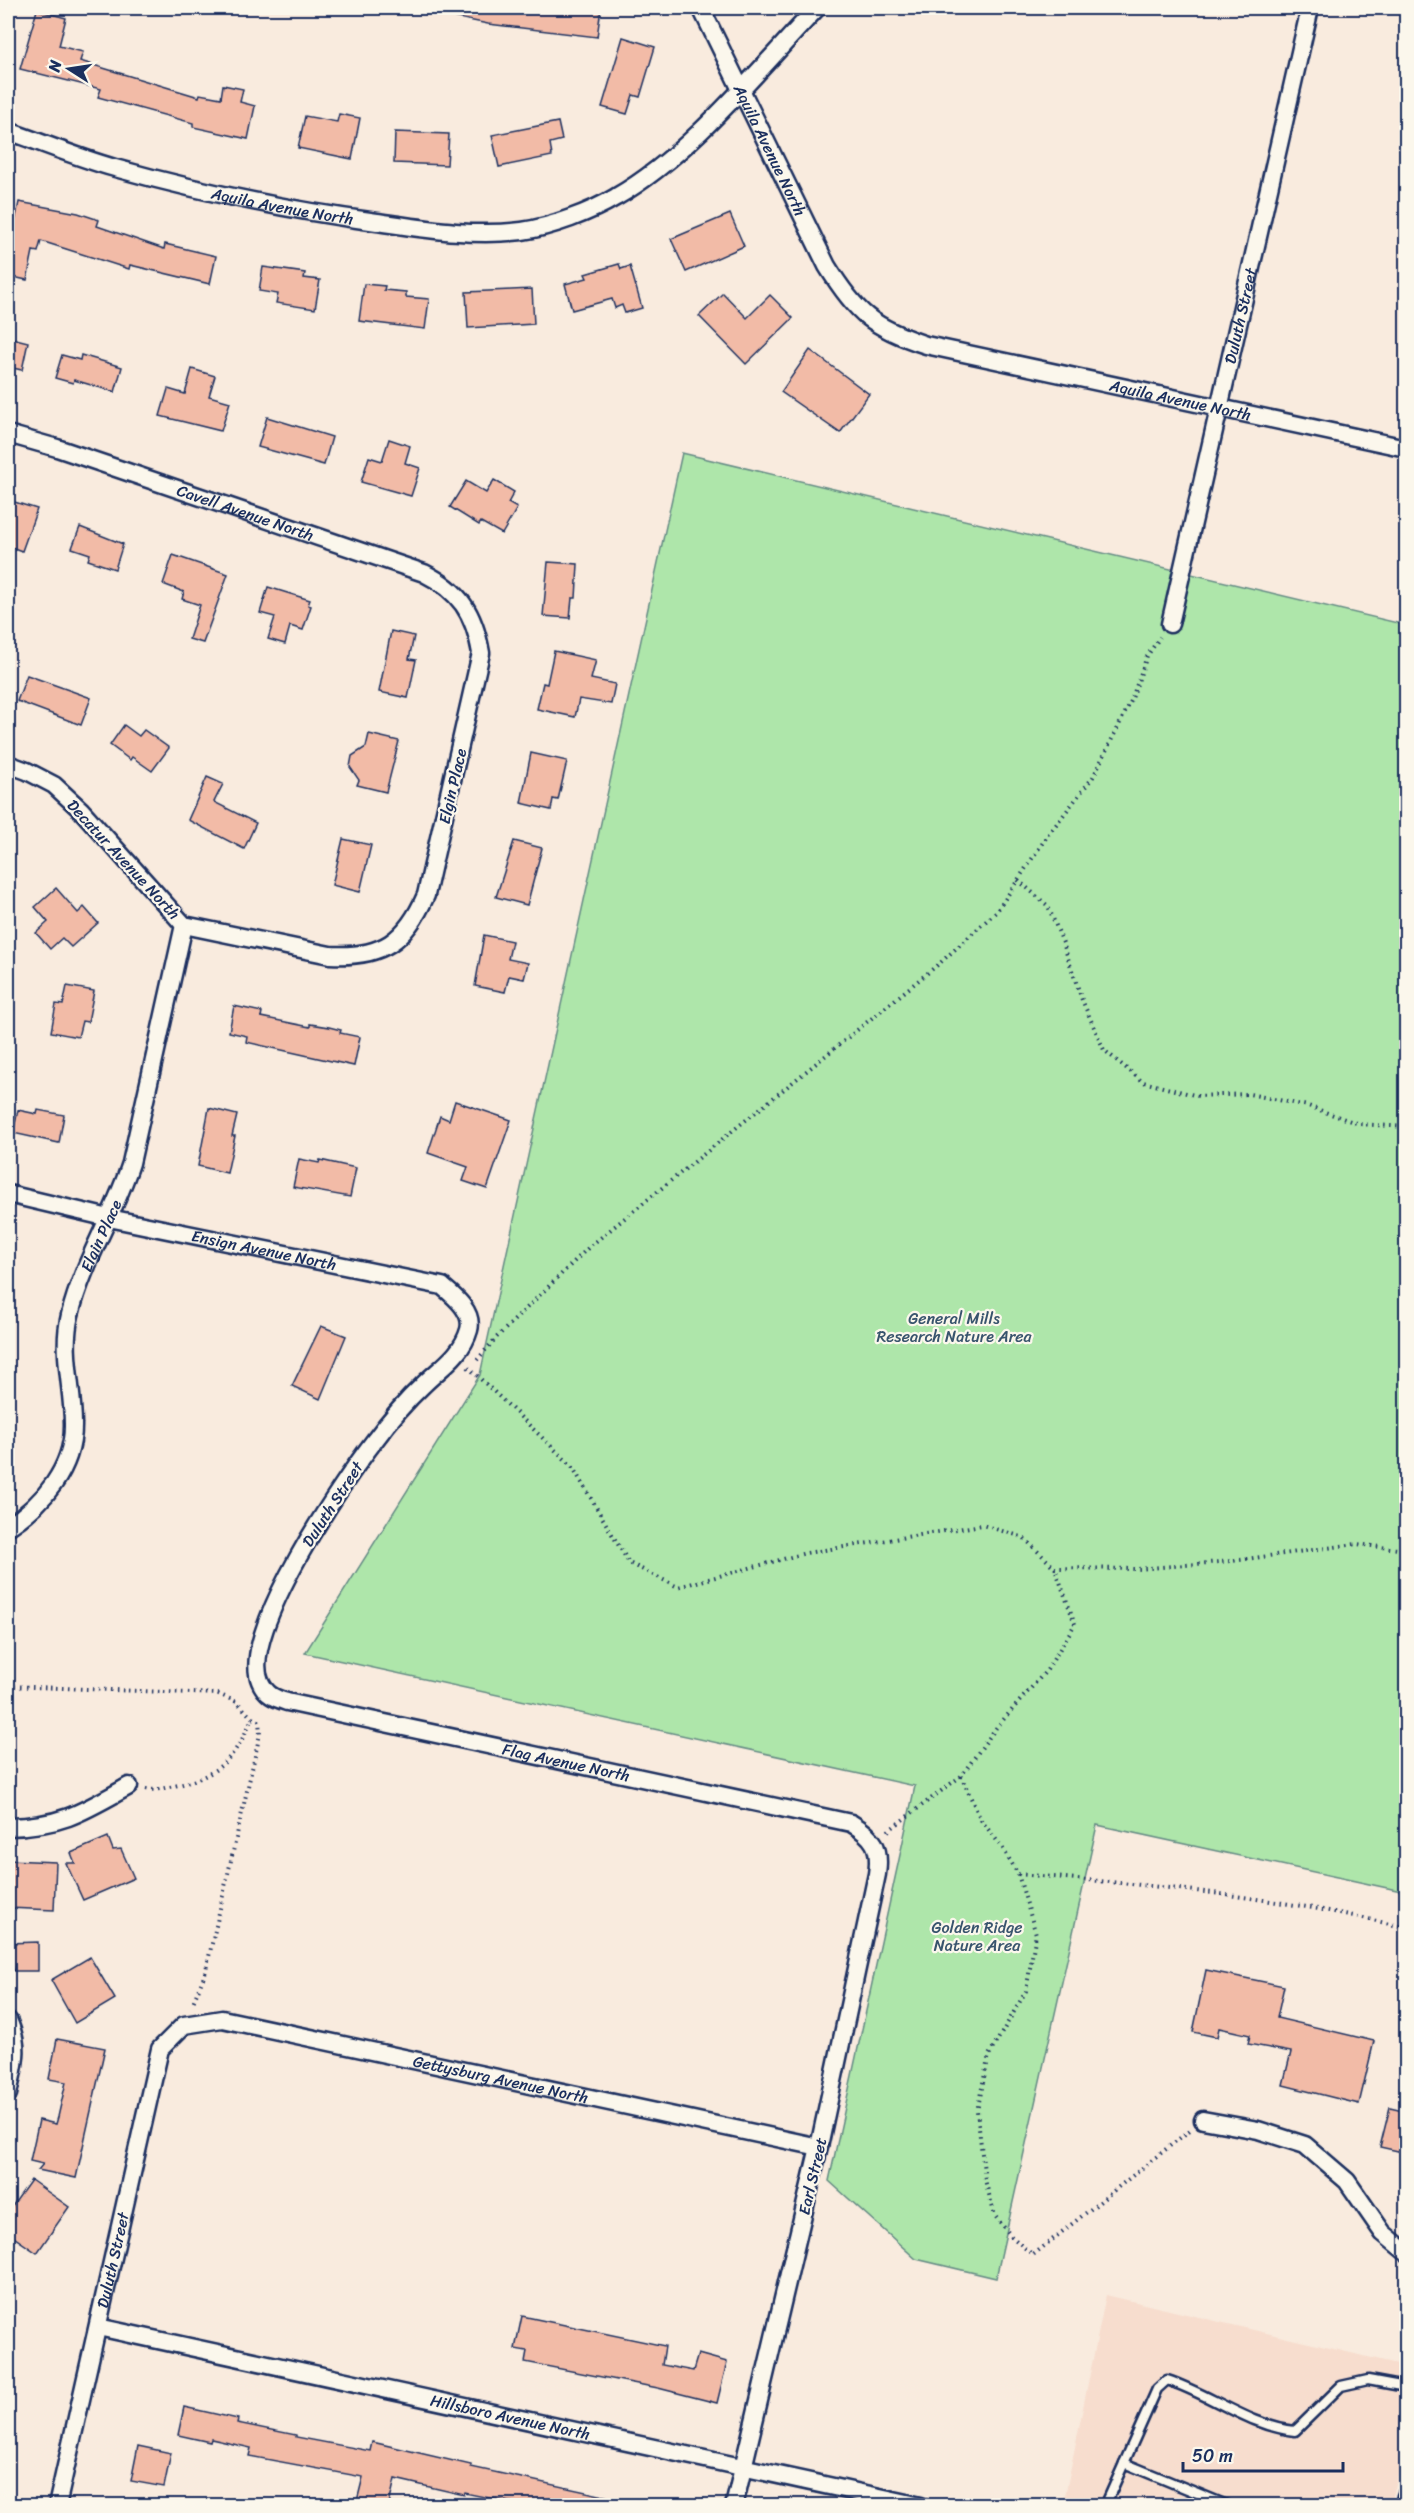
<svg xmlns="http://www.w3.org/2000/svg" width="1414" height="2513" viewBox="0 0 1414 2513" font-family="Sriracha,sans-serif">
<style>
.built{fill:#f7ddce}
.green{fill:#aee6aa;stroke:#648a84;stroke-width:1.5}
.building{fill:#f2bba7;stroke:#1b2f5e;stroke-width:1.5}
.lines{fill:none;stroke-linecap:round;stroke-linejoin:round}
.lane-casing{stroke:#1b2f5e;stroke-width:13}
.street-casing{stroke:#1b2f5e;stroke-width:21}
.path{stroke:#1b2f5e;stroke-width:4;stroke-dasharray:1.5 4.5;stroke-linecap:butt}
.lane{stroke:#fbf7ec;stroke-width:8}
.street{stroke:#fbf7ec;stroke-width:16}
.labels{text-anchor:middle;stroke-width:4.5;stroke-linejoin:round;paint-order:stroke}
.street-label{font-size:16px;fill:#1b2f5e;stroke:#fbf7ec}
.park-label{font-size:16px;fill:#38546d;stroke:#fbf7ec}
</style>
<rect width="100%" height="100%" fill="#f9ebde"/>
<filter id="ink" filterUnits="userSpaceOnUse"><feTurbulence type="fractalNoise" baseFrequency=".0167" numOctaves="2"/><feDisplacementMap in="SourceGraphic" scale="12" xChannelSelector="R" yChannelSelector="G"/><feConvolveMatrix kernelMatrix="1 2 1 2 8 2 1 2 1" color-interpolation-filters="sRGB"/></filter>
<g filter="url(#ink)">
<path class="built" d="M 1106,2295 L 1406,2366 L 1406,2440 L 1391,2505 L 1063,2506 Z"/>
<path class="green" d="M 682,453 L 1406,625 L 1406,1892 L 1097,1825 L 996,2278 L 916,2259 L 829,2181 L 915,1786 L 305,1653 L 480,1375 Z"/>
<g class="building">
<path d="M 448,8 L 601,8 L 597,37 L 488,24 L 448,16 Z"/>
<path d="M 37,10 L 66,18 L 59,46 L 83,52 L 80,61 L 199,97 L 200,94 L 221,98 L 223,85 L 243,89 L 240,102 L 255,106 L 248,139 L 193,127 L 193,123 L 98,97 L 101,89 L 20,69 Z"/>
<path d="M 623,37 L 655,47 L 640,97 L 633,95 L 627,114 L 602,107 Z"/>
<path d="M 339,114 L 360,118 L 352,159 L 298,148 L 305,116 L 337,122 Z"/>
<path d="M 558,122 L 562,140 L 550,143 L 552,156 L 499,167 L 492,135 Z"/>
<path d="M 395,132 L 449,134 L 447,165 L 394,163 Z"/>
<path d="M 19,202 L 78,213 L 99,220 L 97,226 L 164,249 L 165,244 L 216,256 L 210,284 L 130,265 L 129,269 L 41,241 L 38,252 L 33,251 L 27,280 L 8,276 L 8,245 L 10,246 Z"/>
<path d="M 730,214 L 744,246 L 686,272 L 671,239 Z"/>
<path d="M 619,264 L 621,269 L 630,266 L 642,308 L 625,313 L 622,305 L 615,308 L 612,299 L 572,310 L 565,284 L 587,278 L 585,274 Z"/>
<path d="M 263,267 L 305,273 L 304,278 L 320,280 L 315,309 L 276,303 L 278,294 L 259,291 Z"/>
<path d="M 364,284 L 385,286 L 384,290 L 406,292 L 406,297 L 429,299 L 425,329 L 359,321 Z"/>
<path d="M 532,289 L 534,324 L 468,328 L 466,292 Z"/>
<path d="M 723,293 L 747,318 L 770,295 L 793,318 L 746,364 L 699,316 Z"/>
<path d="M 8,337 L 28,342 L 22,370 L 8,367 Z"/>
<path d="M 810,350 L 869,394 L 840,433 L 781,392 Z"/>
<path d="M 62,355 L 80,360 L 81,355 L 122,367 L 115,392 L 74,380 L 73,383 L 55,378 Z"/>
<path d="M 192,369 L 215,376 L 209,396 L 230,402 L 221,431 L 160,416 L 168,389 L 185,394 Z"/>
<path d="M 267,417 L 332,437 L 324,465 L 258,447 Z"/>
<path d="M 389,439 L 410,446 L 405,463 L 420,468 L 411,496 L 361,482 L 369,457 L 382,461 Z"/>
<path d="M 494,480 L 514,492 L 508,503 L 517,508 L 502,534 L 481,522 L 479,525 L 450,507 L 466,481 L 486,493 Z"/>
<path d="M 8,500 L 37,509 L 22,551 L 8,546 Z"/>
<path d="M 80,527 L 123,544 L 115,569 L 88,560 L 90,554 L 72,548 Z"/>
<path d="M 173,555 L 228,574 L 203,643 L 189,639 L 200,605 L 182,599 L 184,592 L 163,584 Z"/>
<path d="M 548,562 L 578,564 L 576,598 L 572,598 L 570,618 L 543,616 Z"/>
<path d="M 268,587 L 310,600 L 308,605 L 311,606 L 303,630 L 290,626 L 285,644 L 268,639 L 275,617 L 260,613 Z"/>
<path d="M 391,631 L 414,636 L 409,659 L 416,660 L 408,698 L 379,692 Z"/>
<path d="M 554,651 L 596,660 L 591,679 L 615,684 L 611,704 L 579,699 L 575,717 L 537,709 L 543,683 L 547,684 Z"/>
<path d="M 27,675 L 91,698 L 81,725 L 17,701 Z"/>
<path d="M 124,725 L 139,736 L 144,730 L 169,748 L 152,771 L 132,757 L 130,760 L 110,745 Z"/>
<path d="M 369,734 L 399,741 L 386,792 L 357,785 L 359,780 L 350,767 L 352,756 L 366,747 Z"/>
<path d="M 531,753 L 567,761 L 558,800 L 553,799 L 551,810 L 521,803 Z"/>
<path d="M 207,777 L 223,784 L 214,802 L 256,823 L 244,849 L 188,820 Z"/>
<path d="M 343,839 L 371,845 L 360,892 L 332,885 Z"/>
<path d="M 514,841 L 542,848 L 527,905 L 496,897 Z"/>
<path d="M 56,888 L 78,913 L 84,907 L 98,923 L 71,947 L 62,938 L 50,949 L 36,933 L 48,922 L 35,907 Z"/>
<path d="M 484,935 L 512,941 L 508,959 L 528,963 L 524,979 L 509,976 L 505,992 L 475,986 Z"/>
<path d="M 67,986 L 94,991 L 88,1022 L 82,1021 L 78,1037 L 51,1032 L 56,1004 L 63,1005 Z"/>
<path d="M 234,1006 L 262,1012 L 261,1017 L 310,1027 L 310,1024 L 329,1027 L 341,1030 L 340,1033 L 360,1037 L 354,1066 L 246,1042 L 247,1036 L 229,1032 Z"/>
<path d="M 455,1101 L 511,1120 L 487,1189 L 463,1181 L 468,1167 L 428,1153 L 440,1116 L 449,1120 Z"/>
<path d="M 209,1108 L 237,1115 L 232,1136 L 235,1136 L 227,1173 L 198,1166 Z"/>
<path d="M 18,1110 L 37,1114 L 38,1110 L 64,1115 L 59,1143 L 13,1133 Z"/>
<path d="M 299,1159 L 319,1163 L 320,1160 L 356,1168 L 350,1197 L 293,1187 Z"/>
<path d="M 321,1326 L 346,1336 L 320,1399 L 292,1386 Z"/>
<path d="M 108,1837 L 113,1850 L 121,1849 L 134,1878 L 83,1900 L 66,1863 L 75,1863 L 71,1853 Z"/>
<path d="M 8,1860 L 56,1862 L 54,1910 L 8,1908 Z"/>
<path d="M 38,1942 L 38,1971 L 14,1971 L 13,1967 L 8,1967 L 8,1943 Z"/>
<path d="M 90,1957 L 115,1999 L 75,2023 L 51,1980 Z"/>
<path d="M 1206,1970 L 1284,1986 L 1277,2018 L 1374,2041 L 1359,2104 L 1283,2085 L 1291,2052 L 1248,2044 L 1250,2035 L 1219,2028 L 1217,2037 L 1193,2032 Z"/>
<path d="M 57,2039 L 105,2048 L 76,2178 L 38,2170 L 43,2164 L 30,2161 L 39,2120 L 56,2124 L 58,2117 L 66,2082 L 49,2079 Z"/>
<path d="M 1390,2107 L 1407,2111 L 1407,2153 L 1380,2147 Z"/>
<path d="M 31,2180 L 69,2207 L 37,2253 L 8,2233 L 8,2212 Z"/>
<path d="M 522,2316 L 665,2346 L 662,2365 L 693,2371 L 698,2354 L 727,2362 L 717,2403 L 658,2388 L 525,2362 L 527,2351 L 515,2349 Z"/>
<path d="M 184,2407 L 238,2419 L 237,2423 L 296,2435 L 296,2437 L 370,2451 L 372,2442 L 471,2465 L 471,2467 L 614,2498 L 614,2505 L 520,2504 L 465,2493 L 464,2495 L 395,2479 L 389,2505 L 356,2505 L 363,2477 L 249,2456 L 251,2448 L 211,2439 L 210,2442 L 178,2435 Z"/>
<path d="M 138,2446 L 171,2453 L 164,2487 L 131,2481 Z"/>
</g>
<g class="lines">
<defs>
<g id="lane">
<path d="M 1124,2463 L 1229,2506"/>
<path d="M 1105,2506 L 1157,2389 L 1167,2380 C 1210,2394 1250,2426 1295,2431 L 1341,2386 L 1368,2380 L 1406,2387"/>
</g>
<g id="street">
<path id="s1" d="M 701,8 L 827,266 C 856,313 873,328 926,345 L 1406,448"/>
<path id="s2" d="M 8,131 C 43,143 79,158 115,168 C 201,192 289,210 377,222 C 426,229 473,237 522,231 C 551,227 591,212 616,197 C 690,155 758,70 817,8"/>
<path id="s3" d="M 8,434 L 57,448 L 424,573 C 460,591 474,613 481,653 L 426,895 C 406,941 382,958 330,955 L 184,925 L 81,810 L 54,785 L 27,771 L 8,764"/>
<path id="s4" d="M 1170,624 L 1310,8"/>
<path id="s5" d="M 8,1194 L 109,1218 L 442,1286 C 454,1296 474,1312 469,1330 C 462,1355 440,1368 423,1385 C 406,1401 389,1421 375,1440 C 344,1480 239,1633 260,1681 C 266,1695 274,1698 287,1702 L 851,1823 C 874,1837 881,1847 877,1874 L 819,2147 L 734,2506"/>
<path id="s6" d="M 8,1527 C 43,1504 74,1468 73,1424 C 73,1387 61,1352 70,1315 C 83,1262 114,1215 131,1163 L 184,925"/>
<path d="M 8,1827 C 62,1826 83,1812 129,1786"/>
<path d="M 8,2020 C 21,2048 14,2065 8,2094"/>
<path d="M 1203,2120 L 1258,2130 L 1305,2145 L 1347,2181 L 1383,2233 L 1406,2252"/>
<path id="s7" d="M 98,2327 L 921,2506"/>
<path id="s8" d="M 57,2506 L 160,2049 L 184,2025 L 222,2019 L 819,2147"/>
<path d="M 1404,2506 L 1406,2496"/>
</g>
</defs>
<use href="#lane" class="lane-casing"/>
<use href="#street" class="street-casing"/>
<g class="path">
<path d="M 1018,880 L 1048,906 L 1063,943 L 1082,1000 L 1104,1050 L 1143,1082 L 1198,1096 L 1249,1094 L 1308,1106 L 1359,1124 L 1406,1127"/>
<path d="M 477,1360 L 496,1338 L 589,1247 L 940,963 L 997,911 L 1048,835 L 1093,777 L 1131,701 L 1147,656 L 1160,637"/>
<path d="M 468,1367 L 572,1466 L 629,1563 L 678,1587 L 806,1553 L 982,1525 L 1023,1537 L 1055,1568 L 1138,1569 L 1232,1561 L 1356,1544 L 1406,1550"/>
<path d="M 8,1686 L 218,1694 L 237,1702 L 252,1718"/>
<path d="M 961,1776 L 981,1820 L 1002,1847 L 1018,1874 C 1149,1885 1279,1896 1406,1928"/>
<path d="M 146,1789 C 156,1791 164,1788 174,1786 C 217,1777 236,1758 252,1718 L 259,1721 L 260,1734 L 205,1974 L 192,2005"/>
<path d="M 888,1831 L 961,1776 L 996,1728 L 1047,1670 L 1075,1624 L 1055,1568"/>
<path d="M 1018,1874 L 1036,1934 L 1026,1991 L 989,2055 L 977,2111 L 985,2180 L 995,2216 L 1011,2236 L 1033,2255 L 1190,2130"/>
</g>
<use href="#lane" class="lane"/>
<use href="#street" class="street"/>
</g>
</g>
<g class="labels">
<g class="street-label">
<text dy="6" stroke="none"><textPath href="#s1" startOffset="158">Aquila Avenue North</textPath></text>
<text dy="6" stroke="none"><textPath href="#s2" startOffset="285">Aquila Avenue North</textPath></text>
<text dy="6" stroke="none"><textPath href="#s4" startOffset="316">Duluth Street</textPath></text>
<text dy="6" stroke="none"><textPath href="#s1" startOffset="678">Aquila Avenue North</textPath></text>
<text dy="6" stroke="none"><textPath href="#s3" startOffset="250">Cavell Avenue North</textPath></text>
<text transform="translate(452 786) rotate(-77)" y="6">Elgin Place</text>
<text transform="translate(124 859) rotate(47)" y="6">Decatur Avenue North</text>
<text dy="6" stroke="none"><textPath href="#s6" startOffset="322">Elgin Place</textPath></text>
<text dy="6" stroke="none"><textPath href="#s5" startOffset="262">Ensign Avenue North</textPath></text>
<text transform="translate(332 1504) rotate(-57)" y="6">Duluth Street</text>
<text dy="6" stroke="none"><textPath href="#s5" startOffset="1238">Flag Avenue North</textPath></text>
<text dy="6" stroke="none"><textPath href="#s8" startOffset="826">Gettysburg Avenue North</textPath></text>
<text transform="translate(812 2176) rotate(-77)" y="6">Earl Street</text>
<text dy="6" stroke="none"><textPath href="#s8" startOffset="252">Duluth Street</textPath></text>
<text dy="6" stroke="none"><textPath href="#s7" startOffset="422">Hillsboro Avenue North</textPath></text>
</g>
<g class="park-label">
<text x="954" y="1324">General Mills<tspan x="954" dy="18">Research Nature Area</tspan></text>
<text x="977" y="1933">Golden Ridge<tspan x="977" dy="18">Nature Area</tspan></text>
</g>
</g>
<rect width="1414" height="2513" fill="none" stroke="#fbf7ec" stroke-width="30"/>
<rect x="15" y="15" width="1384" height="2483" fill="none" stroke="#1b2f5e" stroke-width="2" filter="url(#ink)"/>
<g transform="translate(69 69) rotate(282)" stroke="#fbf7ec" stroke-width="4.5" paint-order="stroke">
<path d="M0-4.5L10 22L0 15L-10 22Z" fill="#1b2f5e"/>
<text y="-9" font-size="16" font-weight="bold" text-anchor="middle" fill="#1b2f5e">N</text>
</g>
<path d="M1183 2462v9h160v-9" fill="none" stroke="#1b2f5e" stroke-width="3"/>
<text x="1192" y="2462" font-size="18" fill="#1b2f5e" stroke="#fbf7ec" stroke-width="4.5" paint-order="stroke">50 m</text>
</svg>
